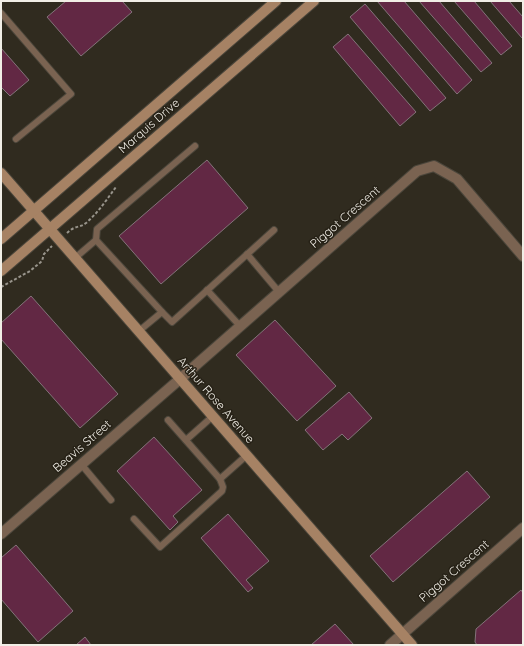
<svg xmlns="http://www.w3.org/2000/svg" width="524" height="646" viewBox="0 0 524 646" font-family="Quicksand,sans-serif">
<style>
.building{fill:#622844;stroke:#837379}
.lines{fill:none;stroke-linecap:round;stroke-linejoin:round}
.lane-casing{stroke:#4b463b;stroke-width:8}
.street-casing{stroke:#4b463b;stroke-width:12}
.secondary-casing{stroke:#4b463b;stroke-width:12}
.path{stroke:#98948b;stroke-width:2;stroke-dasharray:3 2;stroke-linecap:butt}
.lane{stroke:#7a6351;stroke-width:6}
.street{stroke:#7a6351;stroke-width:10}
.secondary{stroke:#a68264;stroke-width:10}
.labels{text-anchor:middle;stroke-width:3;stroke-linejoin:round;paint-order:stroke}
.street-label{font-size:12px;fill:#f1eee6;stroke:#262116}
</style>
<rect width="100%" height="100%" fill="#302b1f"/>
<g class="building">
<path d="M 66,1 L 122,1 L 132,12 L 81,56 L 47,17 Z"/>
<path d="M 377,1 L 404,1 L 472,80 L 457,94 Z"/>
<path d="M 419,1 L 439,1 L 492,63 L 481,72 Z"/>
<path d="M 454,1 L 474,1 L 512,46 L 501,55 Z"/>
<path d="M 490,1 L 509,1 L 523,17 L 523,37 L 522,38 Z"/>
<path d="M 365,4 L 446,98 L 430,111 L 350,17 Z"/>
<path d="M 348,34 L 416,112 L 400,126 L 333,47 Z"/>
<path d="M 1,48 L 29,80 L 10,96 L 2,88 L 1,89 Z"/>
<path d="M 207,160 L 248,208 L 161,284 L 119,236 Z"/>
<path d="M 31,296 L 118,394 L 80,428 L 1,339 L 1,323 Z"/>
<path d="M 275,320 L 336,386 L 297,421 L 236,355 Z"/>
<path d="M 349,392 L 372,418 L 348,440 L 342,434 L 323,450 L 305,430 Z"/>
<path d="M 154,437 L 202,490 L 173,516 L 178,522 L 170,530 L 117,471 Z"/>
<path d="M 467,471 L 490,497 L 393,582 L 370,556 Z"/>
<path d="M 228,514 L 269,561 L 246,580 L 253,588 L 248,592 L 201,538 Z"/>
<path d="M 16,545 L 73,611 L 38,642 L 1,599 L 1,558 Z"/>
<path d="M 521,590 L 523,593 L 523,645 L 477,645 L 475,642 L 476,629 Z"/>
<path d="M 335,624 L 354,645 L 311,645 Z"/>
<path d="M 85,637 L 91,645 L 76,645 Z"/>
</g>
<g class="lines">
<defs>
<g id="lane">
<path d="M 1,13 L 71,94 L 16,139"/>
<path d="M 96,240 L 162,312"/>
<path d="M 247,254 L 279,292"/>
<path d="M 75,258 L 96,240 L 97,229 L 195,146"/>
<path d="M 207,290 L 240,326"/>
<path d="M 139,331 L 162,312 L 172,322 L 274,230"/>
<path d="M 168,420 L 220,479 L 247,455"/>
<path d="M 186,440 L 213,416"/>
<path d="M 81,464 L 111,500"/>
<path d="M 134,519 L 160,547 L 222,491 L 223,487 L 220,479"/>
</g>
<g id="street">
<path d="M 1,534 L 180,379 L 417,171 L 434,166 L 457,179 L 523,256"/>
<path d="M 390,645 L 523,528"/>
</g>
<g id="secondary">
<path d="M 1,173 L 412,645"/>
<path d="M 1,239 L 276,1"/>
<path d="M 1,271 L 314,1"/>
</g>
</defs>
<use href="#lane" class="lane-casing"/>
<use href="#street" class="street-casing"/>
<use href="#secondary" class="secondary-casing"/>
<g class="path">
<path d="M 67,233 C 75,225 80,228 86,223 C 98,213 107,199 116,187"/>
<path d="M 1,287 L 30,271 L 42,261 L 44,254 L 52,246"/>
</g>
<use href="#lane" class="lane"/>
<use href="#street" class="street"/>
<use href="#secondary" class="secondary"/>
</g>
<g class="labels">
<g class="street-label">
<text transform="translate(149 126) rotate(-41)" y="4">Marquis Drive</text>
<text transform="translate(345 217) rotate(-41)" y="4">Piggot Crescent</text>
<text transform="translate(216 400) rotate(49)" y="4">Arthur Rose Avenue</text>
<text transform="translate(82 446) rotate(-41)" y="4">Beavis Street</text>
<text transform="translate(454 571) rotate(-41)" y="4">Piggot Crescent</text>
</g>
</g>
<rect width="524" height="646" fill="none" stroke="#f1eee6" stroke-width="4"/>
</svg>
